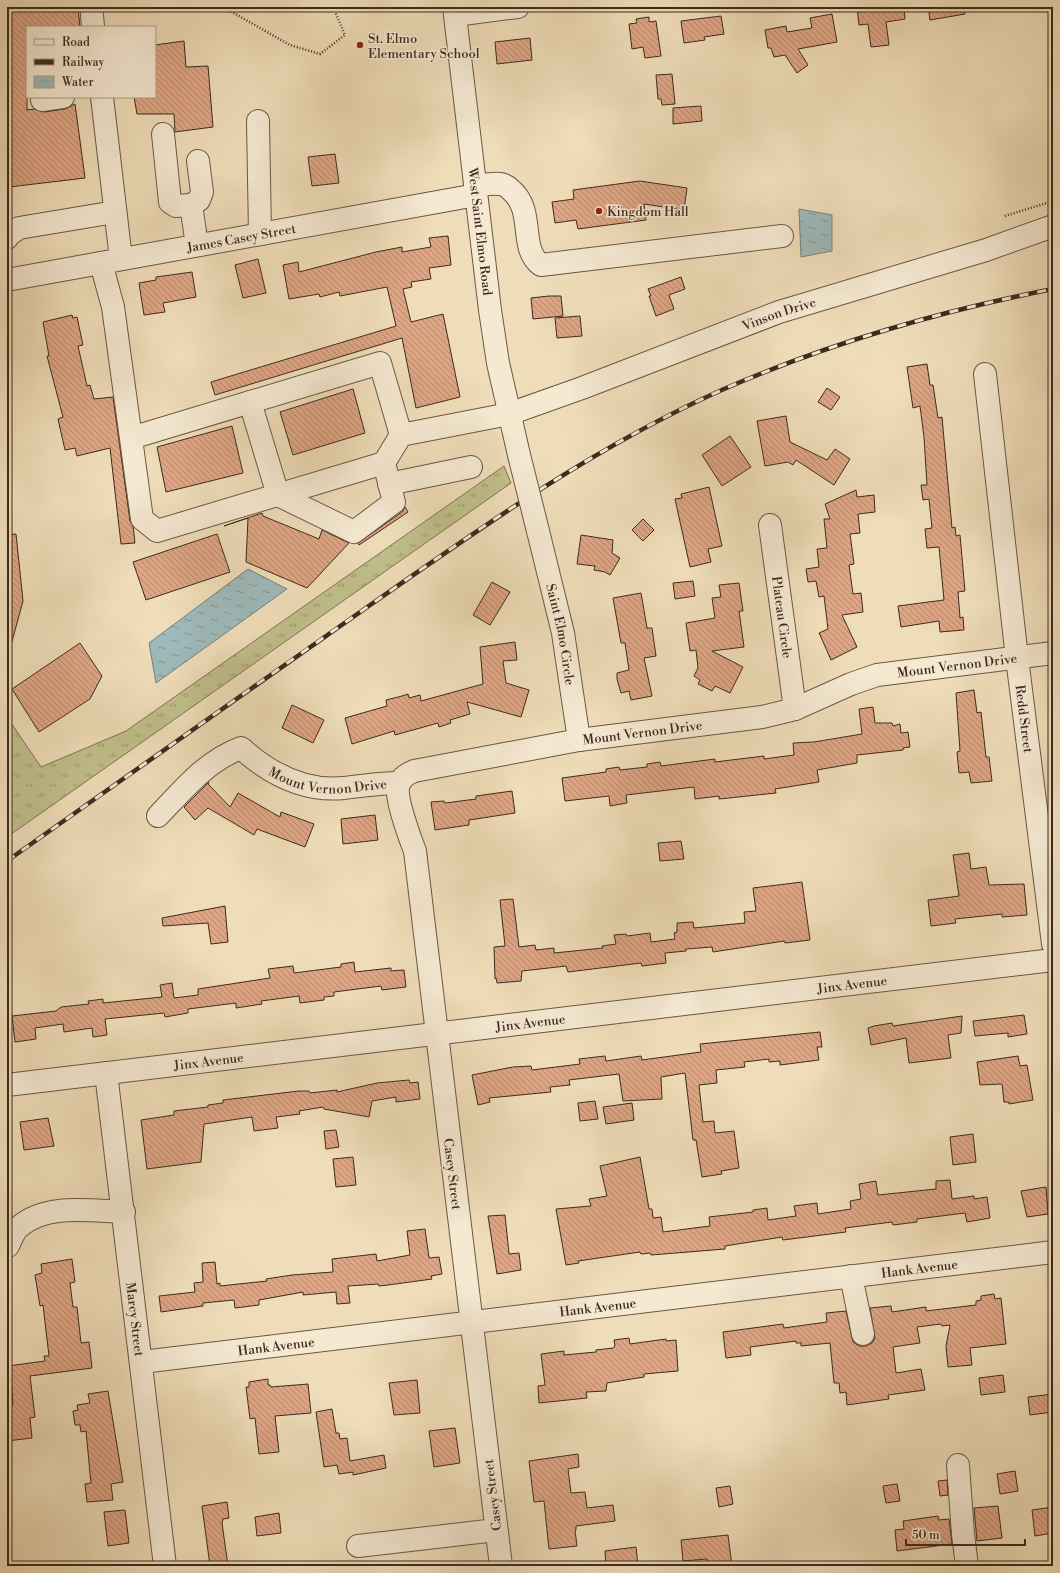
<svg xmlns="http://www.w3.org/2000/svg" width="1060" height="1573" viewBox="0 0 1060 1573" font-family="'Libre Bodoni',serif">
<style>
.grass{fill:url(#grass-tufts);stroke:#7e7454}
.water{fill:url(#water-ripples);stroke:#77807c}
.building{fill:url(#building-back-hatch);stroke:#3d2a1f}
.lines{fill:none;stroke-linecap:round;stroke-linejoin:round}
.minor-casing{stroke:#6a5746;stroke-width:24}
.path{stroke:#3d2a1f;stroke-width:2.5;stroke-dasharray:1 2;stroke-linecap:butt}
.minor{stroke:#f5e9d2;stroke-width:22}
.rail-casing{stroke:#3d2a1f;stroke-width:4.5}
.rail{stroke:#f5e9d2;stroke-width:3;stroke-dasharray:9;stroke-linecap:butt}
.minor-bridge-casing{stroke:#6a5746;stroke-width:24;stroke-linecap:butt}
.minor-bridge{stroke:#f5e9d2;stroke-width:22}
.poi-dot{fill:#8f2418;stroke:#f5e9d2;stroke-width:1.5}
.labels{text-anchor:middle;stroke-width:3;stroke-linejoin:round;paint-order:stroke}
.poi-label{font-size:13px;fill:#3d2a1f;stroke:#f5e9d2;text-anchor:start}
.street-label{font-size:13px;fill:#3d2a1f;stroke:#f5e9d2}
</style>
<defs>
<pattern id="grass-tufts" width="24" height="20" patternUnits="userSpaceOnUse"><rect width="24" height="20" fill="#c0bf8a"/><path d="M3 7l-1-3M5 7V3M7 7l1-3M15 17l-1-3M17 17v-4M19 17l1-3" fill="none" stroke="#9d9b70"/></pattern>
<pattern id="water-ripples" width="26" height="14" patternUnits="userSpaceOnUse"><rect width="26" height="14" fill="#9eb9ba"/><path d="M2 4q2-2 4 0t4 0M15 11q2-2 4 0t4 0" fill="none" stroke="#829797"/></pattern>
<pattern id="building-back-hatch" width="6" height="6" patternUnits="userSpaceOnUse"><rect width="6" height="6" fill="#e0a583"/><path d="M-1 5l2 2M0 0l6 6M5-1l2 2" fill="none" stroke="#b7876b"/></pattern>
</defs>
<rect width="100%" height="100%" fill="#efddb9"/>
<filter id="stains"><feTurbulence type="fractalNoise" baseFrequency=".005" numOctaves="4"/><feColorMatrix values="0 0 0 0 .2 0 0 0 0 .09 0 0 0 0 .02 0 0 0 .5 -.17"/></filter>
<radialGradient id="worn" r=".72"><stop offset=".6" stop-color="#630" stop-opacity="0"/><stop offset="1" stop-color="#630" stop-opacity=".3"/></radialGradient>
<path class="grass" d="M 504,466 L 511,483 L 7,837 L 7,717 L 41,767 L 126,731 Z"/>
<g class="water">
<path d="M 799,209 L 832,215 L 832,251 L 801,257 Z"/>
<path d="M 248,569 L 287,589 L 156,683 L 149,643 Z"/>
</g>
<g class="building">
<path d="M 7,7 L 78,7 L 80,27 L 27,27 L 27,110 L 34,109 L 44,112 L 65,109 L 75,104 L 85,178 L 9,187 L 7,171 Z"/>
<path d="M 857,7 L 904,7 L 905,19 L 886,22 L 889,45 L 871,47 L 868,24 L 859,25 Z"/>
<path d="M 928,7 L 964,7 L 965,14 L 930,20 Z"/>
<path d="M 832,14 L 837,42 L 798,49 L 808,65 L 797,73 L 785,55 L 774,57 L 771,48 L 768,48 L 765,30 L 786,26 L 787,32 L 812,28 L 810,18 Z"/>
<path d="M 721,16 L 724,34 L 704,37 L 705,40 L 684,43 L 681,21 Z"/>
<path d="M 649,17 L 649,22 L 656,21 L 661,56 L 645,58 L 643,47 L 632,49 L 629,24 L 637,23 L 636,19 Z"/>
<path d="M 530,38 L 532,60 L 497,64 L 495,42 Z"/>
<path d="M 184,41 L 186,67 L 208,66 L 213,127 L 175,132 L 174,114 L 137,114 L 134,97 L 155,97 L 155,45 Z"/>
<path d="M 672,74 L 675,104 L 662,105 L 661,99 L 658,99 L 656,75 Z"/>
<path d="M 701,106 L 702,121 L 673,124 L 673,108 Z"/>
<path d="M 335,154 L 339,183 L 312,186 L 308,157 Z"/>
<path d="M 640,181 L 687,188 L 684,210 L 644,204 L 646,220 L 578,229 L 576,220 L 555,223 L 552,202 L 574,199 L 573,190 Z"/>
<path d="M 448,236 L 451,265 L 429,268 L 431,279 L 411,282 L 412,287 L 403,289 L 411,322 L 443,314 L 460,397 L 416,408 L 402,338 L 215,395 L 211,382 L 396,326 L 387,287 L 340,296 L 339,292 L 320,297 L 319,294 L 289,299 L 283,265 L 298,262 L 299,272 L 376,252 L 402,247 L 402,252 L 431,247 L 429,238 Z"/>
<path d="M 258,259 L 266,293 L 243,298 L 235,265 Z"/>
<path d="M 192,272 L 196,297 L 163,303 L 165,312 L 144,315 L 139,283 L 156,280 L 156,277 Z"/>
<path d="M 681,277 L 685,289 L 669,295 L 674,309 L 656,316 L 649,296 L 651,296 L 648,289 Z"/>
<path d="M 549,296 L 561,296 L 563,316 L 533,319 L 531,298 Z"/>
<path d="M 72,315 L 73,318 L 77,317 L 83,345 L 78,346 L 87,386 L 90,385 L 94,399 L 113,397 L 130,521 L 133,526 L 135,543 L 121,544 L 110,448 L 77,456 L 75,448 L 65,450 L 58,419 L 63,417 L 47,356 L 49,356 L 43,322 Z"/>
<path d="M 580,316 L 582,336 L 557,338 L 555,318 Z"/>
<path d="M 927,364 L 930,385 L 933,385 L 938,418 L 942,417 L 952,528 L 955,527 L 956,536 L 960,535 L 965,591 L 958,592 L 960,618 L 963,617 L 964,630 L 940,632 L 939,621 L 901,627 L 898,606 L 944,600 L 939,547 L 927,548 L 925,529 L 932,528 L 929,499 L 923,500 L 921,485 L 927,485 L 924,437 L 920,406 L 913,408 L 907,367 Z"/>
<path d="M 827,388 L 840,397 L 831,410 L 818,402 Z"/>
<path d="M 353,389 L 365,433 L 293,455 L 280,412 Z"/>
<path d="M 786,416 L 790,442 L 827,460 L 835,449 L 850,459 L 834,485 L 796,460 L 793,465 L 788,462 L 765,466 L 757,421 Z"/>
<path d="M 232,426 L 243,473 L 166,492 L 157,447 Z"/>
<path d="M 730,436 L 751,467 L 722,486 L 702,455 Z"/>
<path d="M 709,487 L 722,546 L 708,549 L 711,562 L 690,567 L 675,499 L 682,498 L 681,494 Z"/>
<path d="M 856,490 L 857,497 L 874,495 L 875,512 L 858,514 L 860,533 L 850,534 L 854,564 L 849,565 L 853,594 L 861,593 L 863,612 L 842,615 L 857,647 L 831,660 L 820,635 L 819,633 L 828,629 L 824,596 L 819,597 L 816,581 L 808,582 L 806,569 L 819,567 L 817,549 L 827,548 L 824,519 L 830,519 L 825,504 Z"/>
<path d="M 405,507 L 408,512 L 359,545 L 358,543 L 402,512 Z"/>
<path d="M 262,513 L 263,516 L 319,539 L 322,530 L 349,543 L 307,588 L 246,562 L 248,518 L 224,526 Z"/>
<path d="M 643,519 L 654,530 L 643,541 L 632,530 Z"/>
<path d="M 16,534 L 23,601 L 11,645 L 7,644 L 7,535 Z"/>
<path d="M 217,534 L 230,572 L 146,600 L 133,562 Z"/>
<path d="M 581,535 L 613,540 L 612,553 L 620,558 L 610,575 L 605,572 L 594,570 L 595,566 L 577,564 Z"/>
<path d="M 693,581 L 695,596 L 675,599 L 673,583 Z"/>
<path d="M 492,582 L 510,592 L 490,625 L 473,615 Z"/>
<path d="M 739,583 L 743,611 L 739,611 L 744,647 L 712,651 L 743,667 L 730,693 L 715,686 L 712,691 L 698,684 L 700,680 L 694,676 L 698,668 L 696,650 L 690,651 L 686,623 L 715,618 L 712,598 L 721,597 L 719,585 Z"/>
<path d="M 641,593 L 647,628 L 652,628 L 656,656 L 644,658 L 652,696 L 631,700 L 629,691 L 621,693 L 617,679 L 617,673 L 629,670 L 625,643 L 621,643 L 613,598 Z"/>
<path d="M 515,642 L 517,660 L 503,661 L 506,683 L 529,690 L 521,717 L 467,702 L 470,714 L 450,720 L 451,723 L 439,727 L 438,723 L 395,735 L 394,731 L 352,744 L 345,718 L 387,706 L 386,700 L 402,696 L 408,694 L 409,698 L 420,695 L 421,701 L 483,684 L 480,647 Z"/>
<path d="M 80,643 L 102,676 L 90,699 L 39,732 L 12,689 Z"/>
<path d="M 974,690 L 977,713 L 981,712 L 986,757 L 989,757 L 992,781 L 971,783 L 969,772 L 959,773 L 957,752 L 960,751 L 956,693 Z"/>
<path d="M 292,705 L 324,720 L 313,743 L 282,728 Z"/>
<path d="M 873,707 L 875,723 L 892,723 L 893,726 L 900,724 L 901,733 L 908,732 L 910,747 L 903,748 L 903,750 L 857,755 L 857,763 L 817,770 L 819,782 L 775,789 L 776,793 L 719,799 L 719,796 L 695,799 L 694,787 L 626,795 L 627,803 L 610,806 L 609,796 L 565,801 L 562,778 L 606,772 L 606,769 L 619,767 L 620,770 L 647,767 L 647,764 L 660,762 L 661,766 L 715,759 L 715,762 L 764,756 L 764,759 L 794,755 L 793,743 L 814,742 L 862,734 L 859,709 Z"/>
<path d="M 209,782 L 208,784 L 230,807 L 238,793 L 280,817 L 281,812 L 314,824 L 305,847 L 257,829 L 254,835 L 208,808 L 195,820 L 184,807 Z"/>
<path d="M 512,791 L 515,813 L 469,820 L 469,825 L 435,830 L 431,802 L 444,801 L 445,803 L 476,799 L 476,796 Z"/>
<path d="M 375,815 L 378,840 L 343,844 L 341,819 Z"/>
<path d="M 681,841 L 684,859 L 660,861 L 658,843 Z"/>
<path d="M 969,853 L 971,869 L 986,867 L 989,885 L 1024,884 L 1027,915 L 1002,917 L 1002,914 L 955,919 L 956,923 L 931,926 L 928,900 L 959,896 L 953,855 Z"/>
<path d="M 802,882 L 810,940 L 785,943 L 784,941 L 713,952 L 712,947 L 686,949 L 686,951 L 665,953 L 666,963 L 642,966 L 641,963 L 568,972 L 566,966 L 522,971 L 521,981 L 497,983 L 496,978 L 495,979 L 494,947 L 505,946 L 500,900 L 513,899 L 519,947 L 535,945 L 536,950 L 554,948 L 554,953 L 603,948 L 602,946 L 616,944 L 614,935 L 626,934 L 627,936 L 650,933 L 651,942 L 675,939 L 674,933 L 677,932 L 677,923 L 693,922 L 694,928 L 745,923 L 744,912 L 756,911 L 753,888 Z"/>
<path d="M 225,906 L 228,942 L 211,944 L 208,923 L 163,926 L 162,918 Z"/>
<path d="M 354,962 L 355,972 L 391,968 L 391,971 L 404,970 L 406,987 L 382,990 L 381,986 L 334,992 L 334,996 L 324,997 L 324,1000 L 300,1003 L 299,996 L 261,1001 L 262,1004 L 236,1008 L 236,1003 L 188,1009 L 188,1013 L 165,1017 L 164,1013 L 105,1019 L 107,1035 L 93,1037 L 92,1028 L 64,1032 L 63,1024 L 35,1028 L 36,1039 L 15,1042 L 12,1016 L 56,1011 L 61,1007 L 89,1004 L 88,1001 L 103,999 L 103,1003 L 162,997 L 160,985 L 172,983 L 174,998 L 198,995 L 198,989 L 270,978 L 268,969 L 293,966 L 294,973 L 341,967 L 341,964 Z"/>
<path d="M 1024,1015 L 1027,1034 L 1008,1037 L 1008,1033 L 975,1036 L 973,1021 Z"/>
<path d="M 962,1016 L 961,1033 L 948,1035 L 951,1058 L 909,1063 L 906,1038 L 871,1045 L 868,1028 L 874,1026 L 892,1023 L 893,1026 Z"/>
<path d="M 820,1032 L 822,1047 L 817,1047 L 819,1060 L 780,1065 L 780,1061 L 769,1062 L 769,1059 L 744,1062 L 745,1067 L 716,1070 L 717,1083 L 699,1085 L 703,1122 L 714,1121 L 715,1133 L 734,1131 L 739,1168 L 721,1171 L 722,1174 L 702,1177 L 696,1140 L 693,1140 L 685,1073 L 661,1077 L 662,1099 L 623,1101 L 619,1074 L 569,1080 L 570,1085 L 550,1087 L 551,1092 L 489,1098 L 490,1102 L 478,1105 L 472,1075 L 513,1067 L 531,1066 L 532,1070 L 580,1064 L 579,1059 L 605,1056 L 606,1061 L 641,1056 L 642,1060 L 701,1052 L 700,1044 Z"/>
<path d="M 1018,1056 L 1020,1066 L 1027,1065 L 1033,1100 L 1009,1104 L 1009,1102 L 1004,1102 L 1002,1084 L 980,1085 L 977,1062 Z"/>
<path d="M 409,1080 L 410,1083 L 418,1082 L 420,1099 L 396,1102 L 396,1097 L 372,1101 L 369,1117 L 324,1109 L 323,1107 L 299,1111 L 300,1114 L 276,1117 L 278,1128 L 254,1131 L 252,1117 L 204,1124 L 201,1162 L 147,1169 L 141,1120 L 174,1115 L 174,1111 L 208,1107 L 208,1105 L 223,1103 L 223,1100 L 299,1091 L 309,1091 L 310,1093 L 337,1090 L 337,1092 L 377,1083 Z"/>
<path d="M 595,1101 L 598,1119 L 580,1121 L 578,1103 Z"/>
<path d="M 632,1103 L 634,1120 L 606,1124 L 603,1107 Z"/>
<path d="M 48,1118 L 54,1146 L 24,1150 L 20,1122 Z"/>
<path d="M 336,1130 L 339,1147 L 326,1149 L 324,1131 Z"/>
<path d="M 973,1134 L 976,1162 L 953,1165 L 950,1137 Z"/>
<path d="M 353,1157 L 356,1185 L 336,1187 L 333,1159 Z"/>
<path d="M 640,1157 L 649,1209 L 652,1209 L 653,1218 L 661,1217 L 663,1232 L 710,1226 L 709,1217 L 753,1212 L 753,1210 L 767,1208 L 768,1220 L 796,1216 L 794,1206 L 817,1203 L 818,1214 L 851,1209 L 850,1201 L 861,1199 L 859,1184 L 876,1181 L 878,1195 L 936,1189 L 936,1181 L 950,1180 L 952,1199 L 974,1196 L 974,1199 L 987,1197 L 990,1218 L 967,1222 L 965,1213 L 917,1219 L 917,1222 L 893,1225 L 892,1222 L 845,1228 L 846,1232 L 783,1240 L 782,1237 L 725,1246 L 725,1249 L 651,1255 L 650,1253 L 641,1254 L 640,1252 L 578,1261 L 579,1263 L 566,1265 L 556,1209 L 591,1206 L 589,1199 L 607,1196 L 600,1166 Z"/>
<path d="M 1046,1187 L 1048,1214 L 1027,1217 L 1021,1191 Z"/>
<path d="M 505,1215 L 509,1254 L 519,1253 L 521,1270 L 497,1274 L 488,1216 Z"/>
<path d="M 425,1229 L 429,1258 L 439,1257 L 442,1274 L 431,1276 L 432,1279 L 388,1285 L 379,1286 L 378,1284 L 348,1286 L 350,1303 L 337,1304 L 336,1292 L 303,1295 L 303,1292 L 259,1300 L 259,1305 L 235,1308 L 234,1300 L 203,1303 L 203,1306 L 161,1312 L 159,1296 L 195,1292 L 194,1283 L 203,1282 L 202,1263 L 215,1262 L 217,1284 L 220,1283 L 220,1286 L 267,1281 L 266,1279 L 292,1275 L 333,1272 L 332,1259 L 376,1254 L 377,1261 L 410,1255 L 407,1231 Z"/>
<path d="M 72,1259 L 75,1282 L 70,1283 L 73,1307 L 77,1307 L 81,1343 L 89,1342 L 92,1368 L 30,1376 L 35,1417 L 30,1418 L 32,1438 L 7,1441 L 8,1406 L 13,1405 L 11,1377 L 9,1377 L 8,1366 L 45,1361 L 44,1356 L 49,1356 L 43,1305 L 40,1306 L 35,1275 L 42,1273 L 41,1264 Z"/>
<path d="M 994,1294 L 995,1299 L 1001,1298 L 1006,1344 L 970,1348 L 972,1365 L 948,1367 L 946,1346 L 950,1325 L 942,1326 L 941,1324 L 917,1327 L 920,1343 L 893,1347 L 896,1373 L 921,1369 L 925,1390 L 888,1395 L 889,1399 L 847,1405 L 846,1392 L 840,1393 L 839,1383 L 834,1383 L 830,1343 L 801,1346 L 801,1343 L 796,1343 L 796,1341 L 750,1347 L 751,1355 L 726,1358 L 723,1332 L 783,1324 L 784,1328 L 827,1322 L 826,1313 L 846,1311 L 853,1342 L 859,1346 L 865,1346 L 872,1343 L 875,1338 L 870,1308 L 891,1306 L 892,1312 L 926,1307 L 926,1311 L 976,1305 L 976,1301 L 981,1300 L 981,1296 Z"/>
<path d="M 629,1338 L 630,1344 L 666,1339 L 666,1341 L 676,1340 L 678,1371 L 644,1374 L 644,1377 L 607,1383 L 606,1391 L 586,1392 L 587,1398 L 539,1403 L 538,1386 L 545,1385 L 541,1354 L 564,1351 L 564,1355 L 596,1352 L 596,1350 L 613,1348 L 615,1346 L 614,1340 Z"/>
<path d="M 1003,1375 L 1005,1392 L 981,1395 L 979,1378 Z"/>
<path d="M 268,1379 L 268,1385 L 270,1385 L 271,1387 L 308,1384 L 311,1413 L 275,1416 L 279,1452 L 259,1454 L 255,1418 L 250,1419 L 246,1387 L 249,1387 L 249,1382 Z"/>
<path d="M 417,1380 L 420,1413 L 394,1415 L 389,1383 Z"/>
<path d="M 108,1391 L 123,1482 L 111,1484 L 113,1500 L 87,1502 L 85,1484 L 91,1483 L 86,1431 L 81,1432 L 80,1425 L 75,1425 L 73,1411 L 78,1410 L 77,1405 L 90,1403 L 88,1394 Z"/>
<path d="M 1053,1394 L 1053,1412 L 1030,1415 L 1028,1397 Z"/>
<path d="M 332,1409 L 336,1433 L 339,1433 L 340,1439 L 347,1438 L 350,1461 L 384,1455 L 386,1468 L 353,1475 L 353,1472 L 339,1474 L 337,1465 L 324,1467 L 316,1412 Z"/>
<path d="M 455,1428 L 460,1463 L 434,1467 L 429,1431 Z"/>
<path d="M 578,1454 L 579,1467 L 568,1469 L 571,1493 L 585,1492 L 587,1508 L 613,1505 L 615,1521 L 576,1526 L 576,1530 L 575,1530 L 577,1546 L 549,1549 L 544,1501 L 534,1502 L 529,1461 Z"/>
<path d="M 1015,1471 L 1018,1491 L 1000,1494 L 997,1474 Z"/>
<path d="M 947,1480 L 948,1495 L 940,1496 L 938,1481 Z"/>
<path d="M 897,1484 L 900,1501 L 886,1503 L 883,1486 Z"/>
<path d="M 730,1486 L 733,1504 L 719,1507 L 716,1488 Z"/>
<path d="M 227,1502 L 229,1518 L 223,1519 L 222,1523 L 228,1566 L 210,1566 L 202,1506 Z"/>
<path d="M 998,1506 L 1002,1538 L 977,1541 L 974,1508 Z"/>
<path d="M 1053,1507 L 1053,1533 L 1035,1536 L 1032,1510 Z"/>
<path d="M 125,1510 L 129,1543 L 108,1546 L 104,1512 Z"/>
<path d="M 279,1513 L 281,1533 L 257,1536 L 255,1517 Z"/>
<path d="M 938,1516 L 939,1520 L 949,1519 L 952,1544 L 897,1551 L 895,1530 L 904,1529 L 903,1521 Z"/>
<path d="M 728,1535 L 732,1566 L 708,1566 L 707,1559 L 683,1561 L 681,1540 Z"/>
<path d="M 636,1547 L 638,1566 L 606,1566 L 605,1551 Z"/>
</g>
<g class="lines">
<defs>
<g id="minor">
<path id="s1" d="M 454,7 L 490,310 L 498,363 L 519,455"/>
<path d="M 92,15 L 93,27"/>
<path d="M 455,15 L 518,7"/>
<path d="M 102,97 L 121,259"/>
<path d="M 42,100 L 63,97"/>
<path d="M 258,121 L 260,234"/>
<path d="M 163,134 L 170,202 L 176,206 L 191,205 L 197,245"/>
<path d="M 475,186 C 483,185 493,183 500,184 C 504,184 508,187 511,190 C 536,211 518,248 541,265 L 782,236"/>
<path d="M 191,205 L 199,200 L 202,192 L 198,161"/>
<path d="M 7,238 L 10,234 L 19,228 L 115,212"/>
<path d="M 101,263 L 113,307 L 142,519 L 157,531 L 384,463 L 401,435 L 380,363 L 131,438"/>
<path id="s2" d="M 7,280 L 476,195"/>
<path id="s3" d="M 985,374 L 1017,658 L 1053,944"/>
<path d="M 250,402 L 278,495 L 354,532 L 394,502 L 384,463"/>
<path id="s4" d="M 401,435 L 509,414 L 582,388 L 779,312 L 986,250 L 1053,226"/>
<path d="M 389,484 L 471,467"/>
<path id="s5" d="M 770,525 L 795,709"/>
<path id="s6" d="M 538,531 L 563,633 L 579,740"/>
<path id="s7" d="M 158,816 C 183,790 206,761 241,748 C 270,774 304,792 344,788 C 363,786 380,783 399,783"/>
<path id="s8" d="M 106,1073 L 165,1566"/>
<path id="s9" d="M 7,1085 L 1053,960"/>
<path d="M 8,1246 C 11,1240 14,1231 19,1227 C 46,1203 90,1211 124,1212"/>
<path d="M 851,1276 L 863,1334"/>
<path id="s10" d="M 142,1362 L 1053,1252"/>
<path d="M 958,1465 L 963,1534 L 967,1566"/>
<path d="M 358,1546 L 496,1530"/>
<path id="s11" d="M 501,1566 L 415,851 C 410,838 396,800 398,788 C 399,779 407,774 414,771 L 579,740 L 762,717 L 795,709 L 851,684 L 877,675 L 1053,653"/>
</g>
</defs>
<use href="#minor" class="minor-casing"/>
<g class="path">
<path d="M 223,7 L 290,45 L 320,54 L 345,35 L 333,7"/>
<path d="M 1005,216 L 1053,201"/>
</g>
<use href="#minor" class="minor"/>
<defs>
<path id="rail" d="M 7,861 C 129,775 251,688 373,603 C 486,524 598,445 724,389 C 830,343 940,311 1053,289"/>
</defs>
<use href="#rail" class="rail-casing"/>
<use href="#rail" class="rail"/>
<defs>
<path id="minor-bridge" d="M 519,455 L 538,531"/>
</defs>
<use href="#minor-bridge" class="minor-bridge-casing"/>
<use href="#minor-bridge" class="minor-bridge"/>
</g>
<g class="poi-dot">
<circle cx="360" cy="45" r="4"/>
<circle cx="599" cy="211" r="4"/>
</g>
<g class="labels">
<g class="poi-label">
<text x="368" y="43">St. Elmo<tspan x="368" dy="15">Elementary School</tspan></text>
<text x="607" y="216">Kingdom Hall</text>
</g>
<g class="street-label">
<text dy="5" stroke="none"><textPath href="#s1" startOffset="226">West Saint Elmo Road</textPath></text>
<text dy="5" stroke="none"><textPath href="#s2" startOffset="238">James Casey Street</textPath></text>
<text dy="5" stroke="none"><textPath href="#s4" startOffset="398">Vinson Drive</textPath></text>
<text dy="5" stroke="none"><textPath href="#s5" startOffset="93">Plateau Circle</textPath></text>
<text dy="5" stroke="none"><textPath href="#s6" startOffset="106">Saint Elmo Circle</textPath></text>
<text dy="5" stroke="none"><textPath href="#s11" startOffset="1366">Mount Vernon Drive</textPath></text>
<text dy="5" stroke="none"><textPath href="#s3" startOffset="347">Redd Street</textPath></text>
<text dy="5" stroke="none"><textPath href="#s11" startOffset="1042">Mount Vernon Drive</textPath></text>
<text dy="5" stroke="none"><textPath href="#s7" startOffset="205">Mount Vernon Drive</textPath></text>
<text dy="5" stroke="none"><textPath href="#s9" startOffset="851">Jinx Avenue</textPath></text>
<text dy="5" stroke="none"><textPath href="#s9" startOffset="527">Jinx Avenue</textPath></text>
<text dy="5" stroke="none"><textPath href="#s9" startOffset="203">Jinx Avenue</textPath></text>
<text transform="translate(453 1174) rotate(83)" y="5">Casey Street</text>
<text dy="5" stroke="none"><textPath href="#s10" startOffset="783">Hank Avenue</textPath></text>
<text dy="5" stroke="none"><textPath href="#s10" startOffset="459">Hank Avenue</textPath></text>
<text dy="5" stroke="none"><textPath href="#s8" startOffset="248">Marcy Street</textPath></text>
<text dy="5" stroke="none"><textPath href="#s10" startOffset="135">Hank Avenue</textPath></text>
<text transform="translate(492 1495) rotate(-97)" y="5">Casey Street</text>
</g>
</g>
<rect width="1060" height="1573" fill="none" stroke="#efddb9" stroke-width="24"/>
<rect x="8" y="8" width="1044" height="1557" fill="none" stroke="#3d2a1f" stroke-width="2"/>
<rect x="12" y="12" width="1036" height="1549" fill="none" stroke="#3d2a1f"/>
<rect x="26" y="26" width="130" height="72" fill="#f5e9d2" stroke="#ab9d8a"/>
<rect x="34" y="39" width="20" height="6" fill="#f5e9d2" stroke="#ab9d8a"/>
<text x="62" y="46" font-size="12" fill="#3d2a1f">Road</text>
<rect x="34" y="59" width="20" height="6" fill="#3d2a1f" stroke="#ab9d8a"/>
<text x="62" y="66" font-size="12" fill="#3d2a1f">Railway</text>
<rect x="34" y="76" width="20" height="12" fill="url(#water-ripples)" stroke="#ab9d8a"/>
<text x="62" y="86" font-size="12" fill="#3d2a1f">Water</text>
<path d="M906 1539v6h119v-6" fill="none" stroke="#3d2a1f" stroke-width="2"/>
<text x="912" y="1539" font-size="12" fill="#3d2a1f" stroke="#f5e9d2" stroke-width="3" paint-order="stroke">50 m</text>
<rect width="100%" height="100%" filter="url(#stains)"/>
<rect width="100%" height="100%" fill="url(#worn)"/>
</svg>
